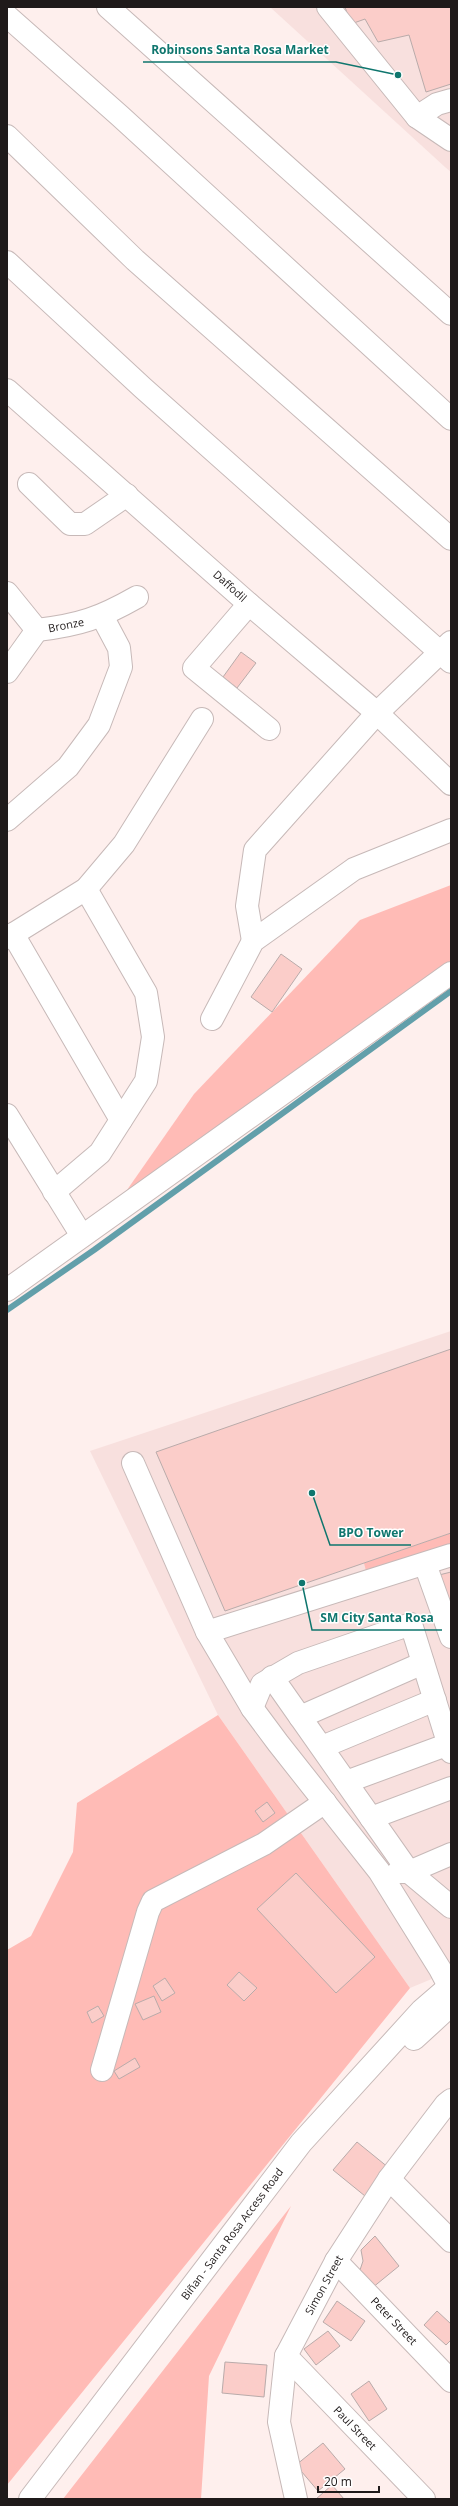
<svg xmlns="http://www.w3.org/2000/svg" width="458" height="2506" viewBox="0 0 458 2506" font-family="'Open Sans',sans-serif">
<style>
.built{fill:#f8e0de}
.green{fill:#ffbbb6}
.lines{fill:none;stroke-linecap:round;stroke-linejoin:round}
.stream{stroke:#629faa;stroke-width:6}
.building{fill:#fbcdc9;stroke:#b9abaa}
.minor-casing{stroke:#c7b9b8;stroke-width:24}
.major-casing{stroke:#c7b9b8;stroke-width:24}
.minor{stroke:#fff;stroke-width:22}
.major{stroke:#fff;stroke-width:22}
.labels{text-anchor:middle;stroke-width:3;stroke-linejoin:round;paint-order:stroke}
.street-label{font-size:11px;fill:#1f1a1a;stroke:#fff}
.leader{fill:none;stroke:#0f766e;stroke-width:1.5}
.callout-dot{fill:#0f766e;stroke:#fff;stroke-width:1.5}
.callout-label{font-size:12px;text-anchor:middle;font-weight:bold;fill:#0f766e;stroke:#fff;stroke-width:3;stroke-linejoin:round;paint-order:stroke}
</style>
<rect width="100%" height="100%" fill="#feefed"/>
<g class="built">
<path d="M 270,7 L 451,7 L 451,172 L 445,167 Z"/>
<path d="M 451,1331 L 451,1971 L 410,1988 L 218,1715 L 90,1451 Z"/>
</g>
<g class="green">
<path d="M 451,885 L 451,967 L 113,1210 L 194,1094 L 360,920 Z"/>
<path d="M 451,1533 L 451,1547 L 367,1575 L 364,1563 Z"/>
<path d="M 218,1715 L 410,1988 L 7,2485 L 7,1950 L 31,1936 L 73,1852 L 77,1803 Z"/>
<path d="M 291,2206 L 209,2376 L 201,2499 L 63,2499 Z"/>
</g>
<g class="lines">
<path class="stream" d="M 7,1310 L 94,1250 L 451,991"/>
</g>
<g class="building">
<path d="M 345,7 L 451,7 L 451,84 L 426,92 L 409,35 L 378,42 L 365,19 L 351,24 Z"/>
<path d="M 241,652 L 256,663 L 237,688 L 223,677 Z"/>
<path d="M 281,954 L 302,969 L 272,1012 L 251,997 Z"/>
<path d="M 451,1349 L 451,1533 L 225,1611 L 156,1452 Z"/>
<path d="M 451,1572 L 451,1609 L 439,1575 Z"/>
<path d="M 267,1802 L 275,1813 L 263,1822 L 255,1811 Z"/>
<path d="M 296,1873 L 375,1957 L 336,1993 L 257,1909 Z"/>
<path d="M 239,1972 L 257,1988 L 244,2001 L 227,1985 Z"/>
<path d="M 165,1978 L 175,1993 L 162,2001 L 153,1986 Z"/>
<path d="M 154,1996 L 161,2012 L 143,2020 L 135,2004 Z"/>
<path d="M 98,2006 L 104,2016 L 92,2023 L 87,2012 Z"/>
<path d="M 135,2058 L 140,2067 L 119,2079 L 114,2071 Z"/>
<path d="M 357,2142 L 389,2168 L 365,2196 L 333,2170 Z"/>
<path d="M 375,2236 L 399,2266 L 372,2288 L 360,2270 L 363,2261 L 361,2250 Z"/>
<path d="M 337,2301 L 365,2321 L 351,2341 L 323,2322 Z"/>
<path d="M 437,2311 L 451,2324 L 451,2340 L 446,2345 L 424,2325 Z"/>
<path d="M 328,2331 L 340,2346 L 316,2365 L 304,2349 Z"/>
<path d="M 225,2362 L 267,2365 L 264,2397 L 222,2393 Z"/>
<path d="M 369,2381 L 387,2409 L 369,2421 L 351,2394 Z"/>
<path d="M 323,2443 L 345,2469 L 318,2491 L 296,2465 Z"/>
<path d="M 332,2485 L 344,2499 L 316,2499 Z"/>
</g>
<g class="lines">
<defs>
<g id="minor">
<path d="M 108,7 L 451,314"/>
<path d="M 328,7 L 417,117 L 451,140"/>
<path d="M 7,16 L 120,116 L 451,419"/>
<path d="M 417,117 L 437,104 L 451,100"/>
<path d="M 7,136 L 135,260 L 451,539"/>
<path d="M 7,262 L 143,388 L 451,662"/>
<path d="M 7,390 L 249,604 L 377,713 L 451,784"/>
<path d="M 29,484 L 70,524 L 85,524 L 127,495"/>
<path d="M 7,593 L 37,630 C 80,625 100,618 137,597"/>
<path d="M 249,604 L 194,668 L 269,729"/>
<path d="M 7,672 L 37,630"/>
<path d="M 7,820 L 68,767 L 99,725 L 121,667 L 119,648 L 102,616"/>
<path d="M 13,934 L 121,1120"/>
<path d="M 7,938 L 86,889 L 124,844 L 202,719"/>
<path d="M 253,941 L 247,906 L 255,850 L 377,713 L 451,642"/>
<path d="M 212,1019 L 253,941 L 354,869 L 451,830"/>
<path d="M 7,1115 L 82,1236"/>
<path d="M 54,1192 L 100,1153 L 146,1081 L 153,1037 L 146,993 L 86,889"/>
<path d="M 7,1290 L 451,973"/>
<path d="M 133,1463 L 207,1632"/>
<path d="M 451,1555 L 207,1632 L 252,1708 L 278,1743 L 379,1871 L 440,1969 L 451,1990"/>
<path d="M 425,1564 L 451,1637"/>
<path d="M 272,1677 L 409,1872 L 451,1907"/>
<path d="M 252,1708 L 262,1684 L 298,1663 L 411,1624 L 451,1752"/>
<path d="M 300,1717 L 423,1663"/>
<path d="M 322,1747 L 435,1700"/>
<path d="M 346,1782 L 449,1744"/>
<path d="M 371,1818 L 451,1788"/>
<path d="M 398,1872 L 409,1872 L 451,1854"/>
<path d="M 102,2070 L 148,1912 L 153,1901 L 264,1844 L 325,1802"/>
<path d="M 389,2179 L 451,2241"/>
<path d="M 336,2261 L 451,2381"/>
<path d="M 286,2356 L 424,2499"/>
<path d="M 296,2499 L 279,2422 L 286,2356 L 336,2261 L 389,2179 L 446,2104 L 451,2100"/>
</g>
<g id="major">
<path d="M 414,2039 L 451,2005"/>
<path d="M 30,2499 L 301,2143 L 422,2010 L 451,1985"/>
</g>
</defs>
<use href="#minor" class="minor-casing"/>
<use href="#major" class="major-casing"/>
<use href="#minor" class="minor"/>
<use href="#major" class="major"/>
</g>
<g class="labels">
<g class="street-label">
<text transform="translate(230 586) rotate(42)" y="4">Daffodil</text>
<text transform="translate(66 625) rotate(-11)" y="4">Bronze</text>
<text transform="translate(232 2234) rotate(-53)" y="4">Biñan - Santa Rosa Access Road</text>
<text transform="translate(324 2285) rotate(-61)" y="4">Simon Street</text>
<text transform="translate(394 2321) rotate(46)" y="4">Peter Street</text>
<text transform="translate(355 2428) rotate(46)" y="4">Paul Street</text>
</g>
</g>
<path class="leader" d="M398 75L336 62H143M312 1493L330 1545H411M302 1583L312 1630H442"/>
<g class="callout-dot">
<circle cx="398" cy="75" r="4"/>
<circle cx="312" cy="1493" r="4"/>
<circle cx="302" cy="1583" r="4"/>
</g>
<g class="callout-label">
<text x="240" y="54">Robinsons Santa Rosa Market</text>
<text x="371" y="1537">BPO Tower</text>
<text x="377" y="1622">SM City Santa Rosa</text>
</g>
<rect width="458" height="2506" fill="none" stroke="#1f1a1a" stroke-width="16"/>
<path d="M318 2486v6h61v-6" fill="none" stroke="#1f1a1a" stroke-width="2"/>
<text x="324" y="2486" font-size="12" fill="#1f1a1a" stroke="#ffffff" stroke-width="3" paint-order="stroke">20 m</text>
</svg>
